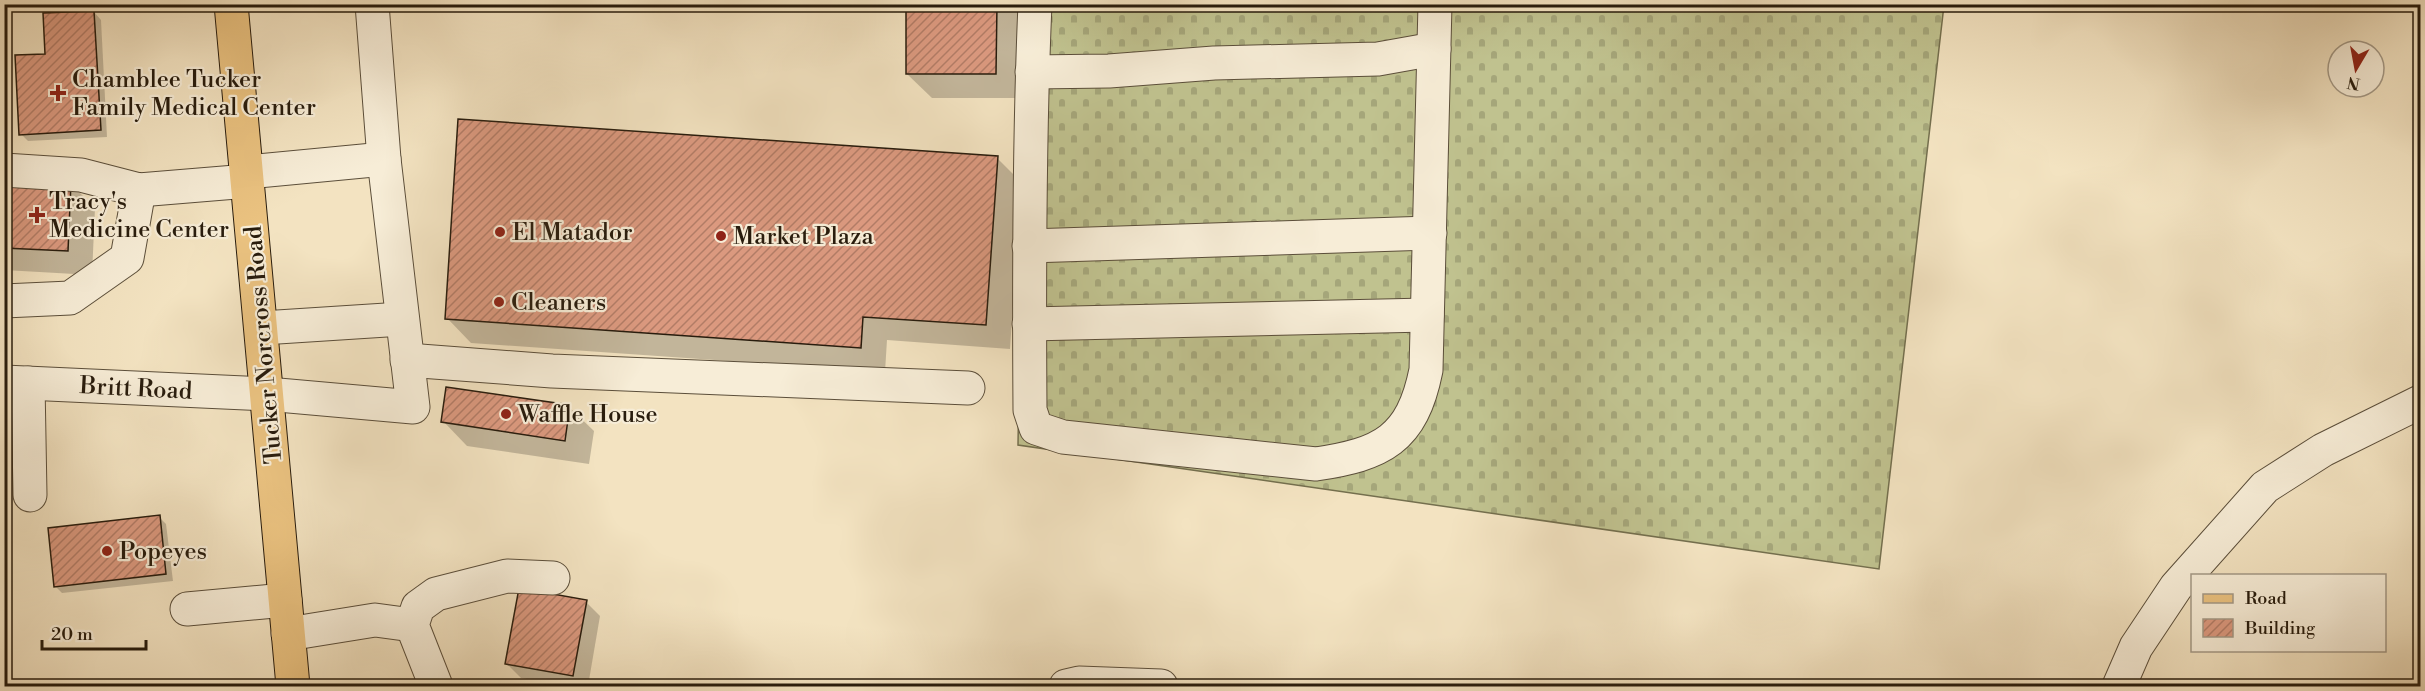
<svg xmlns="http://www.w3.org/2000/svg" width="2425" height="691" viewBox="0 0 2425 691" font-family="'Libre Bodoni',serif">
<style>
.cemetery{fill:url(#cemetery-stones);stroke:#746f4e;stroke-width:1.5}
.shadow{fill:#0003}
.building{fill:url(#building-hatch);stroke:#281c0d;stroke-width:1.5}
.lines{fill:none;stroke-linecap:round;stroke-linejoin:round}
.minor-casing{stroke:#5b4e3a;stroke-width:35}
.major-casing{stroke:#281c0d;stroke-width:35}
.minor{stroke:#f7edd7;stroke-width:33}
.major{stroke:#eac280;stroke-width:33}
.poi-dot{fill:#8f2418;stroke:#f7edd7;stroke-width:2}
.labels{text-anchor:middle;stroke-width:4.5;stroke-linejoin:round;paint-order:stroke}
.poi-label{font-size:24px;fill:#281c0d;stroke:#f7edd7;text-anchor:start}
.street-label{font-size:24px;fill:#281c0d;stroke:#f7edd7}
</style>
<defs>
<pattern id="cemetery-stones" width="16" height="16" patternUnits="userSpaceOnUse" patternTransform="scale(1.5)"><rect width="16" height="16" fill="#c0c28f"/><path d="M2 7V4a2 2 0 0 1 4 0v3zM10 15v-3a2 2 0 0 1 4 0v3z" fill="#a5a67a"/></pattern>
<pattern id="building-hatch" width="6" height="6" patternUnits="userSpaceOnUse" patternTransform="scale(1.5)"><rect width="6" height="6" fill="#db997f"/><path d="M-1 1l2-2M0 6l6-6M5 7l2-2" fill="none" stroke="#b27c66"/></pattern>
</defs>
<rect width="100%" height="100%" fill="#f3e3c1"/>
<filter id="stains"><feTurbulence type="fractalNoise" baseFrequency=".00333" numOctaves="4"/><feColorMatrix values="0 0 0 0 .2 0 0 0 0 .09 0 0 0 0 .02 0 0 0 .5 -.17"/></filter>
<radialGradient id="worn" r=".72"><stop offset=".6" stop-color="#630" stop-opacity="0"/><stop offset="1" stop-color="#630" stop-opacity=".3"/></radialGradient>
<path class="cemetery" d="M 1025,5 L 1944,5 L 1879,569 L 1018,445 Z"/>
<g class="shadow">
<path d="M 907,4 L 1020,4 L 1020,98 L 932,98 L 907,74 Z"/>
<path d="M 94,12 L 101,20 L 107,137 L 28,141 L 21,134 L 46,55 Z"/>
<path d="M 997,158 L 1021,182 L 1010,349 L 887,340 L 885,372 L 471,343 L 447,318 Z"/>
<path d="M 4,180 L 71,184 L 95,208 L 92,275 L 4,270 Z"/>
<path d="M 569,407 L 594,431 L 589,464 L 467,446 L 443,421 Z"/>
<path d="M 159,517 L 166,524 L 173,581 L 62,593 L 55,586 Z"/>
<path d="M 586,602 L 600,616 L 588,686 L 568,686 L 521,678 L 507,664 Z"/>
</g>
<g class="building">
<path d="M 906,4 L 997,4 L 996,74 L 906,74 Z"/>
<path d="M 94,11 L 101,130 L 19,135 L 15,55 L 45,54 L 43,13 Z"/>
<path d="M 458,119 L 998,156 L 986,325 L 863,317 L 861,348 L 445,319 Z"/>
<path d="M 4,179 L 71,182 L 68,251 L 4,248 Z"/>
<path d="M 446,387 L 570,405 L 565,441 L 441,422 Z"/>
<path d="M 160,515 L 166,574 L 54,587 L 48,528 Z"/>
<path d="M 519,588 L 587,600 L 573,676 L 505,664 Z"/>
</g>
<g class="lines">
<defs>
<g id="minor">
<path d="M 1035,4 C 1029,140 1029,275 1030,410 L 1036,428 L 1063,437 L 1316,464 C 1382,454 1412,440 1426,370 L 1435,4"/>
<path d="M 1032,72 L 1109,71 L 1214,63 L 1378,59 L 1434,49"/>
<path d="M 4,170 L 81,175 L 139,190 L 248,181"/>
<path d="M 247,172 L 384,159"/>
<path d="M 1029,246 L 1430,233"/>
<path d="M 4,301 L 70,298 L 127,258 L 139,190"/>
<path d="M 1029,324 L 1427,315"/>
<path d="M 262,328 L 402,319"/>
<path d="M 407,360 L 552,371 L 968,388"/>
<path d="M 4,382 L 267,394 L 413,407 L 384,159 L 372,4"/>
<path d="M 28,383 L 30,495"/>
<path d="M 187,609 L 285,600"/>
<path d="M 288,634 L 375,620 L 412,625"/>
<path d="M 436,686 L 412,625 L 418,607 L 436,594 L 507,576 L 553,578"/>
<path d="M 1066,686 L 1079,683 L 1161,686"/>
<path d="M 2119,686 L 2136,647 L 2176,587 L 2265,487 L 2323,450 L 2420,402"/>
</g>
<path id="major" d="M 231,4 L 293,686"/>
</defs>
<use href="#minor" class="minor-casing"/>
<use href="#major" class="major-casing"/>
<use href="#minor" class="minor"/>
<use href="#major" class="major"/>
</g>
<g class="poi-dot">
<path d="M55 84h6v6h6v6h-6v6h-6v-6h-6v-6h6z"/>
<path d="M34 206h6v6h6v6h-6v6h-6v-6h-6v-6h6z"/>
<circle cx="500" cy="232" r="6"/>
<circle cx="721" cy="236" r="6"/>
<circle cx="499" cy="302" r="6"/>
<circle cx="506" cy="414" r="6"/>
<circle cx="107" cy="551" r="6"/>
</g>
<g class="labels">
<g class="poi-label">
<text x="72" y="87">Chamblee Tucker<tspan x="72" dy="28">Family Medical Center</tspan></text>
<text x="49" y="209">Tracy's<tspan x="49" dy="28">Medicine Center</tspan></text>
<text x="512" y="240">El Matador</text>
<text x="733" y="244">Market Plaza</text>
<text x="511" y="310">Cleaners</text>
<text x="518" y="422">Waffle House</text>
<text x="119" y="559">Popeyes</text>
</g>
<g class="street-label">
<text transform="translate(263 345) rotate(-95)" y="8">Tucker Norcross Road</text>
<text transform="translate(136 388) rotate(3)" y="8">Britt Road</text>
</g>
</g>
<rect width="2425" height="691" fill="none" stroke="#f3e3c1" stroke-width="24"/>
<rect x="6" y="6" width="2413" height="679" fill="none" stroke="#281c0d" stroke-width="3"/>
<rect x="12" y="12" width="2401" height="667" fill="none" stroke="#281c0d" stroke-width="1.5"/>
<rect x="2191" y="574" width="195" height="78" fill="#f7edd7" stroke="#a49986" stroke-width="1.5"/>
<rect x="2203" y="594" width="30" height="9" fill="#eac280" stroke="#a49986" stroke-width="1.5"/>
<text x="2245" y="604" font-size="18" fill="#281c0d">Road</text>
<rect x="2203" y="619" width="30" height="18" fill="url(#building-hatch)" stroke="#a49986" stroke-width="1.5"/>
<text x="2245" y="634" font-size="18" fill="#281c0d">Building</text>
<g transform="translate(2356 69) rotate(190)"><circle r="28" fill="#f7edd7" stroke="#a49986" stroke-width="1.5"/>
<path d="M0-4.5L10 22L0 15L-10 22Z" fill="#8f2418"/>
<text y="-9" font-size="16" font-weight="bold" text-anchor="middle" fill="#281c0d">N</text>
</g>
<path d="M42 640v9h104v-9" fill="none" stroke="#281c0d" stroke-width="3"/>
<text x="51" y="640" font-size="18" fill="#281c0d" stroke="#f7edd7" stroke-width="4.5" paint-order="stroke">20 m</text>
<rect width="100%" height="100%" filter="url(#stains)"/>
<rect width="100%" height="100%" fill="url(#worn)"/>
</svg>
